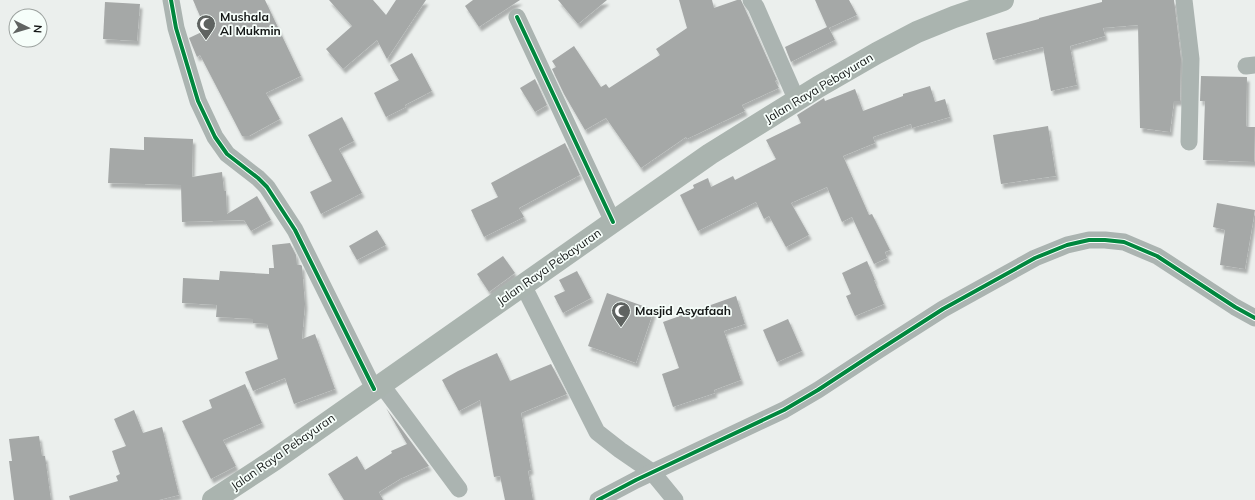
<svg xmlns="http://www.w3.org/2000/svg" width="1255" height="500" viewBox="0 0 1255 500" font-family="Mulish,sans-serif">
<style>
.building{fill:#a5a8a7;filter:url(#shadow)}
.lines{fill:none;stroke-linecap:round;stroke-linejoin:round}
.minor{stroke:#abb4b1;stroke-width:17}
.secondary{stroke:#aab4af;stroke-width:22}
.cycleway-casing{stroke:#f6fefa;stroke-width:6}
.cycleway{stroke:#00873e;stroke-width:4}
.labels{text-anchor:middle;stroke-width:3.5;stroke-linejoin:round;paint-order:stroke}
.poi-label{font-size:12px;font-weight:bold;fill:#141716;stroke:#f6fefa;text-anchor:start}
.street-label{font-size:12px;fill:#141716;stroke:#f6fefa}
</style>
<defs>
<filter id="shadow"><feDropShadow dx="2.5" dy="4.5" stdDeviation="1" flood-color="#0004"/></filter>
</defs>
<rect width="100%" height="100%" fill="#ebefed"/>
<g class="building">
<path d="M 193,0 L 265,0 L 301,76 L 266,93 L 280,119 L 249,136 L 242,136 L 200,55 L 197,57 L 192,45 L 189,38 L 206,30 Z"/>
<path d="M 329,0 L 373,0 L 386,15 L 396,0 L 426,0 L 387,59 L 377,40 L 343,69 L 326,49 L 352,26 Z"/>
<path d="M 473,0 L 520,0 L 479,27 L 465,6 Z"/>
<path d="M 558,0 L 607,0 L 578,24 Z"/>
<path d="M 679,0 L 712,0 L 714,8 L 737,0 L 741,0 L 777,80 L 775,81 L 779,88 L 742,105 L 745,111 L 687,139 L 686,137 L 641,168 L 606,118 L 585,130 L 564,94 L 552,69 L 556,67 L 552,61 L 574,46 L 601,87 L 606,84 L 609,88 L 660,55 L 656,49 L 687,28 Z"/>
<path d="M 815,0 L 849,0 L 857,15 L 829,28 L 835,40 L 791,62 L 785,47 L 827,27 Z"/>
<path d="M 1102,0 L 1174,0 L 1181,59 L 1180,101 L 1174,101 L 1170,132 L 1140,128 L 1138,25 L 1103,28 L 1105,36 L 1070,46 L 1077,85 L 1051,91 L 1043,47 L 993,60 L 986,33 L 1039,19 L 1039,18 L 1102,2 Z"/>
<path d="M 105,2 L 140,4 L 137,41 L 103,39 Z"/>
<path d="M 412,53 L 432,91 L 405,105 L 406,107 L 386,117 L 374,93 L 399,80 L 390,65 Z"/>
<path d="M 1201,76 L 1247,77 L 1246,127 L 1255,127 L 1254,162 L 1203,160 L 1205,101 L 1200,101 Z"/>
<path d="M 535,79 L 547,105 L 535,112 L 520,88 Z"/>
<path d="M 930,86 L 935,102 L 945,99 L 950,117 L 912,128 L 911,124 L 873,137 L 875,143 L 843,156 L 869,215 L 872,214 L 890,250 L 885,252 L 887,258 L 874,264 L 852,217 L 842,222 L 827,187 L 791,203 L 809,235 L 786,247 L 769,216 L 764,219 L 756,202 L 698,231 L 680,195 L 694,188 L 693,185 L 708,178 L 711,187 L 733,176 L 735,180 L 776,159 L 766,140 L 801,123 L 797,115 L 824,98 L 825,101 L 855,89 L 863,111 L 903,96 L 903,94 Z"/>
<path d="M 342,117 L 354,141 L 339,149 L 362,193 L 321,214 L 310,192 L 332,181 L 308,135 Z"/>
<path d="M 1048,126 L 1056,176 L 1001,184 L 993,135 Z"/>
<path d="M 144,137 L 193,139 L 192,177 L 222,172 L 224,191 L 226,191 L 227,214 L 257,196 L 271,220 L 251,231 L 244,220 L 182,222 L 181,185 L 108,183 L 110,148 L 144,150 Z"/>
<path d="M 565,143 L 580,175 L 519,208 L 524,217 L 484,237 L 471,210 L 498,197 L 491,183 Z"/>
<path d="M 1217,203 L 1255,210 L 1245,269 L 1220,265 L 1225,230 L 1213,227 Z"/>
<path d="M 377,230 L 386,245 L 357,260 L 349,246 Z"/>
<path d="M 290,243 L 296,255 L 297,265 L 301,265 L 302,266 L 305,304 L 302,339 L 315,334 L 335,389 L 294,404 L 285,378 L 253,391 L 245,372 L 278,359 L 267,324 L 253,323 L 253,319 L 216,317 L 217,305 L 182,303 L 183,278 L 219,280 L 220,271 L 269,274 L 269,268 L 274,268 L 272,245 Z"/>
<path d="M 503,256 L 515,273 L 489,292 L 477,274 Z"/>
<path d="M 867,261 L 875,280 L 874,280 L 884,304 L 855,316 L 846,296 L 851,294 L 842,273 Z"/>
<path d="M 577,271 L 591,298 L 563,313 L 554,296 L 565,291 L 559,280 Z"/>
<path d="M 607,293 L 654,310 L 636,363 L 588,346 Z"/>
<path d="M 736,296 L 745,324 L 724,331 L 741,380 L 714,390 L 715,393 L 673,407 L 662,374 L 679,368 L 663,322 Z"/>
<path d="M 788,319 L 802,351 L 777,362 L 763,330 Z"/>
<path d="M 497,353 L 510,381 L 551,364 L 567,394 L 521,413 L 531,470 L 528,471 L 533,500 L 505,500 L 500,476 L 494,477 L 480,400 L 459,411 L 442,380 L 458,371 Z"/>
<path d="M 245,384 L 262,423 L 223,440 L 236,466 L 211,479 L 182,421 L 212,408 L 209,400 Z"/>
<path d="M 386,408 L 429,466 L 400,479 L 379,492 L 383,500 L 344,500 L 328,474 L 357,456 L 365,470 L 392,453 L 391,451 L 407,444 Z"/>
<path d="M 134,410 L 143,433 L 162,427 L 179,495 L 159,500 L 70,500 L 69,496 L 118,481 L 116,476 L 120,474 L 112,451 L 126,446 L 114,419 Z"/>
<path d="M 39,436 L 42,456 L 45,456 L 51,500 L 14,500 L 9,461 L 12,461 L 9,439 Z"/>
</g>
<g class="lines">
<g class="minor">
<path d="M 171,0 L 176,28 L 198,101 L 215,137 L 227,154 L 258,178 L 267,187 L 295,230 L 374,389"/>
<path d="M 751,0 L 756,7 L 797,101"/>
<path d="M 1184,0 L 1191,59 L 1189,142"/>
<path d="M 517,17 L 613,222"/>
<path d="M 1246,66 L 1255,65"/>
<path d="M 523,285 L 597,432 L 620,450 L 652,472 L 675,500"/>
<path d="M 381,384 L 459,489"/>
<path d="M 598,500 L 636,480 L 784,410 L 818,390 L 879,350 L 943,309 L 1035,258 L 1067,245 L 1089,240 L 1105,240 L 1124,242 L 1157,256 L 1235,307 L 1255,318"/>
</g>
<path class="secondary" d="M 213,500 L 274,460 L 603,229 L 710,154 L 818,87 L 877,53 L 917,32 L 954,17 L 1003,0"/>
<defs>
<g id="cycleway">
<path d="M 171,0 L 176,28 L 198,101 L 215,137 L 227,154 L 258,178 L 267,187 L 295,230 L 374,389"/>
<path d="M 517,17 L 613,222"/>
<path d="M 598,500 L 636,480 L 784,410 L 818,390 L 879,350 L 943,309 L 1035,258 L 1067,245 L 1089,240 L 1105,240 L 1124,242 L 1157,256 L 1235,307 L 1255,318"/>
</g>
</defs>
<use href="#cycleway" class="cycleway-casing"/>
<use href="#cycleway" class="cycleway"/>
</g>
<defs>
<symbol id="mosque-pin" viewBox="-11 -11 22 30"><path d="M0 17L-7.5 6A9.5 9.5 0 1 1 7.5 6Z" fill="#5f6361" stroke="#f6fefa"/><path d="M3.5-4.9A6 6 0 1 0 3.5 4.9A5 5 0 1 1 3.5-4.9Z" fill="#fff"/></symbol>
</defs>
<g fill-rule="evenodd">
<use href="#mosque-pin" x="195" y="13" width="22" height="30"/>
<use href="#mosque-pin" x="610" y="300" width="22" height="30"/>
</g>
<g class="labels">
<g class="poi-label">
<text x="220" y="21">Mushala<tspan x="220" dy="14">Al Mukmin</tspan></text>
<text x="635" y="315">Masjid Asyafaah</text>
</g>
<g class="street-label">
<text transform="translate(819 88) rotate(-31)" y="4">Jalan Raya Pebayuran</text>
<text transform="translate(549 267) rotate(-35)" y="4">Jalan Raya Pebayuran</text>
<text transform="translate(283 452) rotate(-35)" y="4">Jalan Raya Pebayuran</text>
</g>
</g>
<g transform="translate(28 28) rotate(95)"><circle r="19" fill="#f6fefa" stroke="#9ca29f"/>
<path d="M0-3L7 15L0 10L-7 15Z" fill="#5f6361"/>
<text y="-6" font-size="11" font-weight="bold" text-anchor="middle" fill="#141716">N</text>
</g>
</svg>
